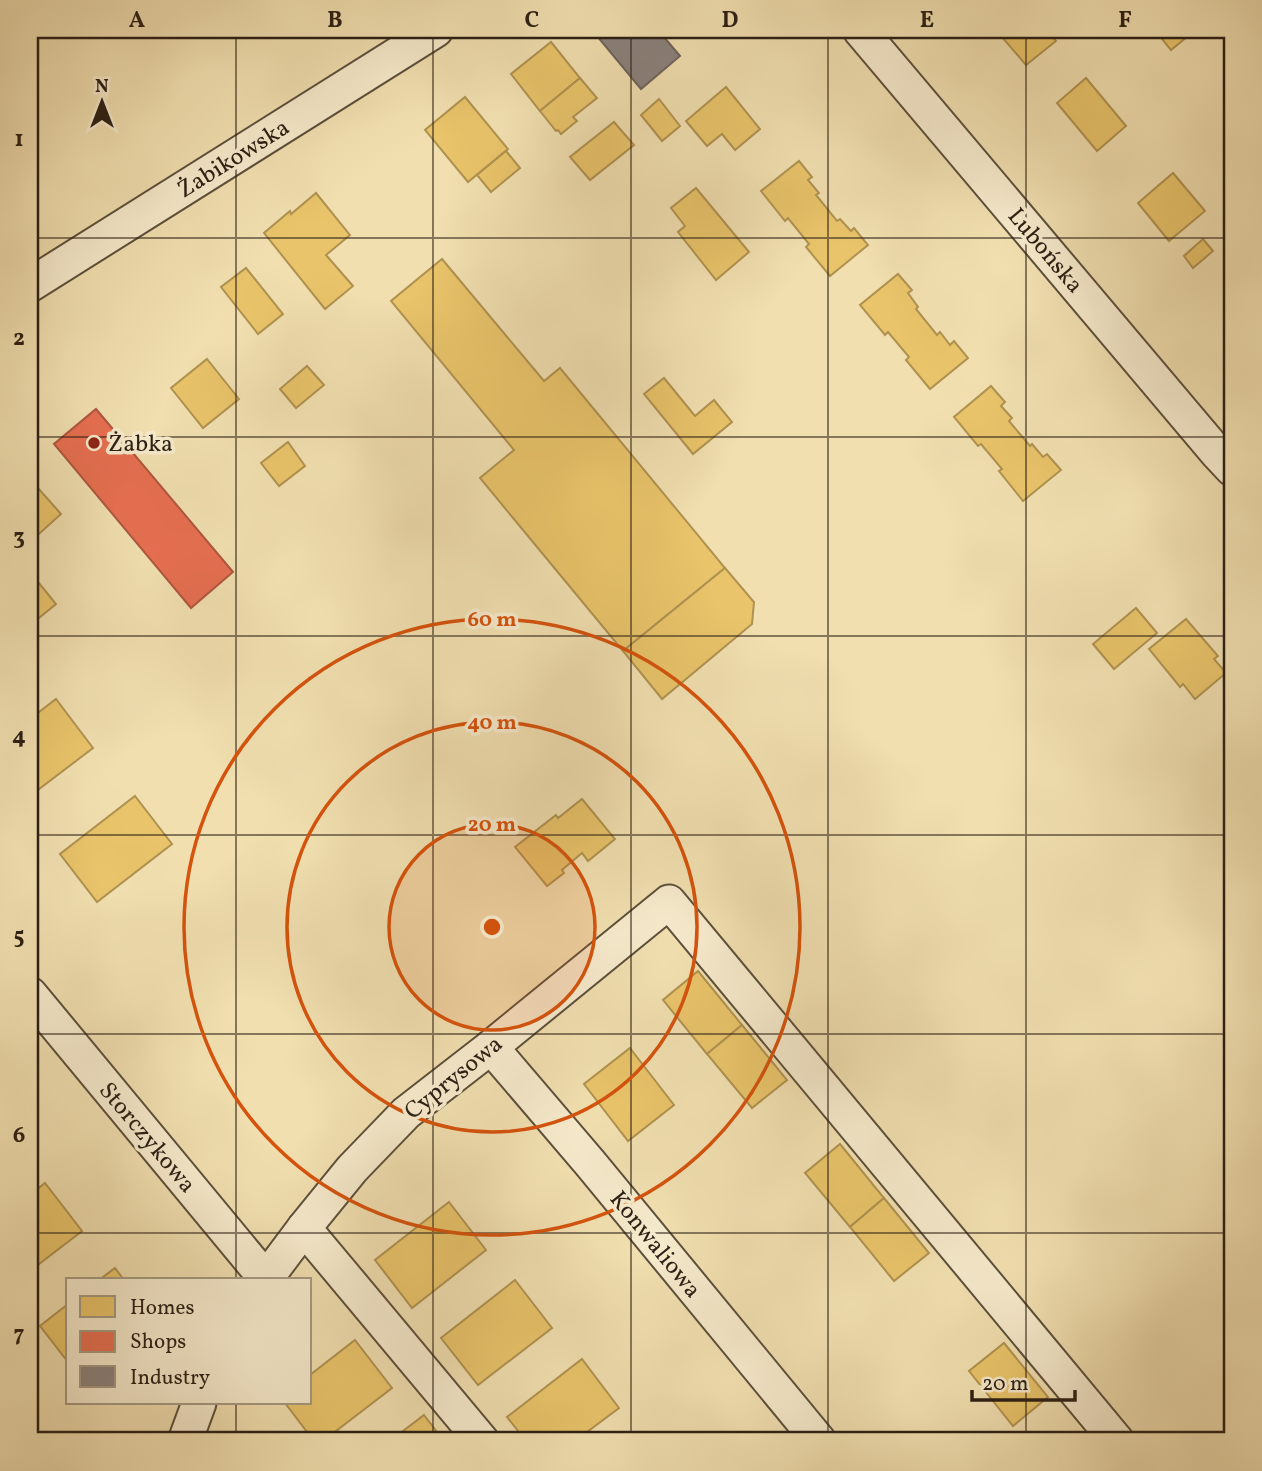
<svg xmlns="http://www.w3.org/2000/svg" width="1262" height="1471" viewBox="0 0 1262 1471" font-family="Vollkorn,serif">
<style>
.homes{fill:#e9c46a;stroke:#b09250;stroke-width:2}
.shops{fill:#e76f51;stroke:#af573f;stroke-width:2}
.industry{fill:#8a817c;stroke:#6e645d;stroke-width:2}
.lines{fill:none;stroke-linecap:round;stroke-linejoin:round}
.minor-casing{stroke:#5c4f3b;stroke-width:37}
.minor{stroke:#f6eacc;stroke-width:33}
.grid{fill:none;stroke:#2b1f14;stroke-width:2;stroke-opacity:0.55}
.ring{fill:none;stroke:#d5530d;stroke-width:3.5}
.poi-dot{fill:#8f2418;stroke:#f6eacc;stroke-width:2.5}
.labels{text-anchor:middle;stroke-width:7;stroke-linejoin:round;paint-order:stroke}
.street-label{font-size:24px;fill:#2b1f14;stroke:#f6eacc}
.poi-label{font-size:24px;fill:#2b1f14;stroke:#f6eacc;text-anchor:start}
.centre{fill:#d5530d;stroke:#f6eacc;stroke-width:3.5}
.ring-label{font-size:21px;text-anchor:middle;font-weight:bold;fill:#d5530d;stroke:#f6eacc;stroke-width:7;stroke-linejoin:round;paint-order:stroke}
.neatline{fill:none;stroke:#2b1f14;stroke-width:2.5}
.grid-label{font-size:23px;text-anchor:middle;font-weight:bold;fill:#2b1f14}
</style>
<rect width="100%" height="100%" fill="#f1dfb0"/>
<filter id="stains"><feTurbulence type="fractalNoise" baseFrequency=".00286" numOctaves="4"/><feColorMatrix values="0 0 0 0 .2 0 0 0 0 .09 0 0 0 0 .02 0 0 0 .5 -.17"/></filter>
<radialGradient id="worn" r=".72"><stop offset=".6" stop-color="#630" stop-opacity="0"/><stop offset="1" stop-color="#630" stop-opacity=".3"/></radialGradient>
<g class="homes">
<path d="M 996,30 L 1046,30 L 1056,41 L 1026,65 Z"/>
<path d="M 1155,30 L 1191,30 L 1193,32 L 1171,50 Z"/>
<path d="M 551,42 L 580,78 L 540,111 L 511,74 Z"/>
<path d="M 580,78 L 597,98 L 573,117 L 577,121 L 561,134 L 558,130 L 556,131 L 540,111 Z"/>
<path d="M 1086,78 L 1126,126 L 1097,151 L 1057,103 Z"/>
<path d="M 726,87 L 760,129 L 735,150 L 722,134 L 707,146 L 686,121 Z"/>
<path d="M 465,97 L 508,149 L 468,182 L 425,130 Z"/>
<path d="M 659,99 L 680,126 L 662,141 L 641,115 Z"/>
<path d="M 614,122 L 634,145 L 590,180 L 570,157 Z"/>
<path d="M 506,151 L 520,168 L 491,192 L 477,175 Z"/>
<path d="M 799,161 L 812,177 L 808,180 L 819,193 L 816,195 L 837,221 L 840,219 L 851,231 L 854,228 L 868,245 L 830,276 L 806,247 L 809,244 L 788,218 L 785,221 L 761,191 Z"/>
<path d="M 1173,173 L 1205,211 L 1169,241 L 1138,203 Z"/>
<path d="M 696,188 L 749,252 L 716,280 L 678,232 L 685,226 L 671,208 Z"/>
<path d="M 316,193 L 350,235 L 326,255 L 353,286 L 325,309 L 264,233 L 290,211 L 291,214 Z"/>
<path d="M 1203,239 L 1213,251 L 1193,268 L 1184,256 Z"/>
<path d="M 442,259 L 544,381 L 560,368 L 725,568 L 623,651 L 480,478 L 514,450 L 391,301 Z"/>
<path d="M 246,268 L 283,314 L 258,334 L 221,287 Z"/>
<path d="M 898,274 L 912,290 L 908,293 L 918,307 L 916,309 L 937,335 L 940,332 L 950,345 L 954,341 L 968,358 L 930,389 L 906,360 L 909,357 L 888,332 L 885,335 L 860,305 Z"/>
<path d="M 207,359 L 239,399 L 203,428 L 171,388 Z"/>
<path d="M 307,366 L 324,385 L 296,408 L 280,389 Z"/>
<path d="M 664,378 L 695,416 L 714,400 L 732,422 L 693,454 L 644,394 Z"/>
<path d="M 991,386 L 1005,402 L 1001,406 L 1012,418 L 1009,421 L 1030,446 L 1032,444 L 1043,457 L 1047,454 L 1061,470 L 1023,501 L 999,471 L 1002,469 L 981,444 L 978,446 L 954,417 Z"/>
<path d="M 288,442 L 305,466 L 279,486 L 261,463 Z"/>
<path d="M 30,479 L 61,514 L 30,542 Z"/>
<path d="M 725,568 L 754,602 L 752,624 L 662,699 L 623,651 Z"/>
<path d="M 30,572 L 56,604 L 34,622 L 30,617 Z"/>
<path d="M 1136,608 L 1157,633 L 1114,669 L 1093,644 Z"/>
<path d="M 1186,619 L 1218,656 L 1214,659 L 1226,673 L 1195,699 L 1183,684 L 1180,687 L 1149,649 Z"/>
<path d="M 56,699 L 93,748 L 30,796 L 30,719 Z"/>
<path d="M 135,796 L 172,844 L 97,902 L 60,854 Z"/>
<path d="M 582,799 L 615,839 L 588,861 L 582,853 L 562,870 L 564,873 L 547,886 L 515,847 L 556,815 L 558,818 Z"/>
<path d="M 698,971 L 742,1025 L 707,1054 L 663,1000 Z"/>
<path d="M 742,1025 L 787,1080 L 752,1108 L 707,1054 Z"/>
<path d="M 630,1048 L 674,1105 L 628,1141 L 584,1084 Z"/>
<path d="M 840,1144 L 884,1198 L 850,1227 L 805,1173 Z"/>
<path d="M 45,1183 L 82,1231 L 30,1271 L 30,1195 Z"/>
<path d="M 884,1198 L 929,1253 L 894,1281 L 850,1227 Z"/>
<path d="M 449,1202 L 486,1250 L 412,1308 L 375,1260 Z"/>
<path d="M 115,1268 L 124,1280 L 99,1280 Z"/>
<path d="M 515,1280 L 552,1328 L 478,1385 L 441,1338 Z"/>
<path d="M 68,1304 L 68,1362 L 40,1326 Z"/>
<path d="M 355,1340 L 392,1388 L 323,1441 L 314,1441 L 285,1403 L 310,1403 L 310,1375 Z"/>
<path d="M 1004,1343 L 1048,1397 L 1013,1426 L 969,1371 Z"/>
<path d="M 582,1359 L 619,1408 L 575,1441 L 526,1441 L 507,1417 Z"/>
<path d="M 424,1415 L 444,1441 L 390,1441 Z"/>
</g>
<path class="shops" d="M 96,409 L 233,572 L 191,608 L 54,444 Z"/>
<path class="industry" d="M 592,30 L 658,30 L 680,56 L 641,89 Z"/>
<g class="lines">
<defs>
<g id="minor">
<path d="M 860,30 L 1218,454 L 1232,469"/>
<path d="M 30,285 L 436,30"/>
<path d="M 30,994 L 266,1279"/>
<path d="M 491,1047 L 590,1163 L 819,1441"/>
<path d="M 304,1228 L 482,1441"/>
<path d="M 265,1280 L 304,1228 L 352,1169 L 406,1113 L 491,1047 L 669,902 L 1117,1441"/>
<path d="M 185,1441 L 199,1403"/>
</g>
</defs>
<use href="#minor" class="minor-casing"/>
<use href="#minor" class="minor"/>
</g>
<path class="grid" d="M 236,30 L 236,1280M 433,30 L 433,1441M 631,30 L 631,1441M 828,30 L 828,1441M 1026,30 L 1026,1441M 30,238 L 1232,238M 30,437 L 1232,437M 30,636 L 1232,636M 30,835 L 1232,835M 30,1034 L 1232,1034M 30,1233 L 1232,1233M 236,1403 L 236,1441"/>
<circle cx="492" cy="927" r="103" fill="#d5530d" fill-opacity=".12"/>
<g class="ring">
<circle cx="492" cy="927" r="103"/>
<circle cx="492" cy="927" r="205"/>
<circle cx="492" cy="927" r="308"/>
</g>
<circle class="poi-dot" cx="94" cy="443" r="7"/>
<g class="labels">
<g class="street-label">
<text transform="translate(233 158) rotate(-32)" y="8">Żabikowska</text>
<text transform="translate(1046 250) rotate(50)" y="8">Lubońska</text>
<text transform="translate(453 1077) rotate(-39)" y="8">Cyprysowa</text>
<text transform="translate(148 1137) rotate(50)" y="8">Storczykowa</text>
<text transform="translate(656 1244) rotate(51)" y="8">Konwaliowa</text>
</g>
<g class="poi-label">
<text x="108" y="451">Żabka</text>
</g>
</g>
<circle cx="492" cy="927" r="10" class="centre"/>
<g class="ring-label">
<text x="492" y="626">60 m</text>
<text x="492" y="729">40 m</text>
<text x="492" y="831">20 m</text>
</g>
<rect width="1262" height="1471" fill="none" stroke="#f1dfb0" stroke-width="77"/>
<rect x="66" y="1278" width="245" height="126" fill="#f6eacc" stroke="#a59982" stroke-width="2"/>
<rect x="80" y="1296" width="35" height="21" fill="#e9c46a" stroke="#a59982" stroke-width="2"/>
<text x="130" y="1314" font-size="21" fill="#2b1f14">Homes</text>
<rect x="80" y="1331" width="35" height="21" fill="#e76f51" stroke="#a59982" stroke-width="2"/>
<text x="130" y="1348" font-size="21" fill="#2b1f14">Shops</text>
<rect x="80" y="1366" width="35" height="21" fill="#8a817c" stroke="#a59982" stroke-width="2"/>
<text x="130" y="1384" font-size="21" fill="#2b1f14">Industry</text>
<g transform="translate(102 102)" stroke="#f6eacc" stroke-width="5" paint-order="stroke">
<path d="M0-5L12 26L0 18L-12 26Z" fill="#2b1f14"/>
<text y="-10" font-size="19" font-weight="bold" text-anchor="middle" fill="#2b1f14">N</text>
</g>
<path d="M972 1390v10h103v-10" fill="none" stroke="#2b1f14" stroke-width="3.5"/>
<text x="982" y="1390" font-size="21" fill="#2b1f14" stroke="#f6eacc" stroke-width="5" paint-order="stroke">20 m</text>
<rect x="38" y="38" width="1186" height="1394" class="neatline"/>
<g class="grid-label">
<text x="137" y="27">A</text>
<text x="335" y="27">B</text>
<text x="532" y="27">C</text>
<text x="730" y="27">D</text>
<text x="927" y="27">E</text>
<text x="1125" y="27">F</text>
<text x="19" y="146">1</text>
<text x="19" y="345">2</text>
<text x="19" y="544">3</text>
<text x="19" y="743">4</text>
<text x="19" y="943">5</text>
<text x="19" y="1142">6</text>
<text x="19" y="1341">7</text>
</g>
<rect width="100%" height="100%" filter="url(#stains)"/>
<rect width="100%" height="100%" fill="url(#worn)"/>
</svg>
